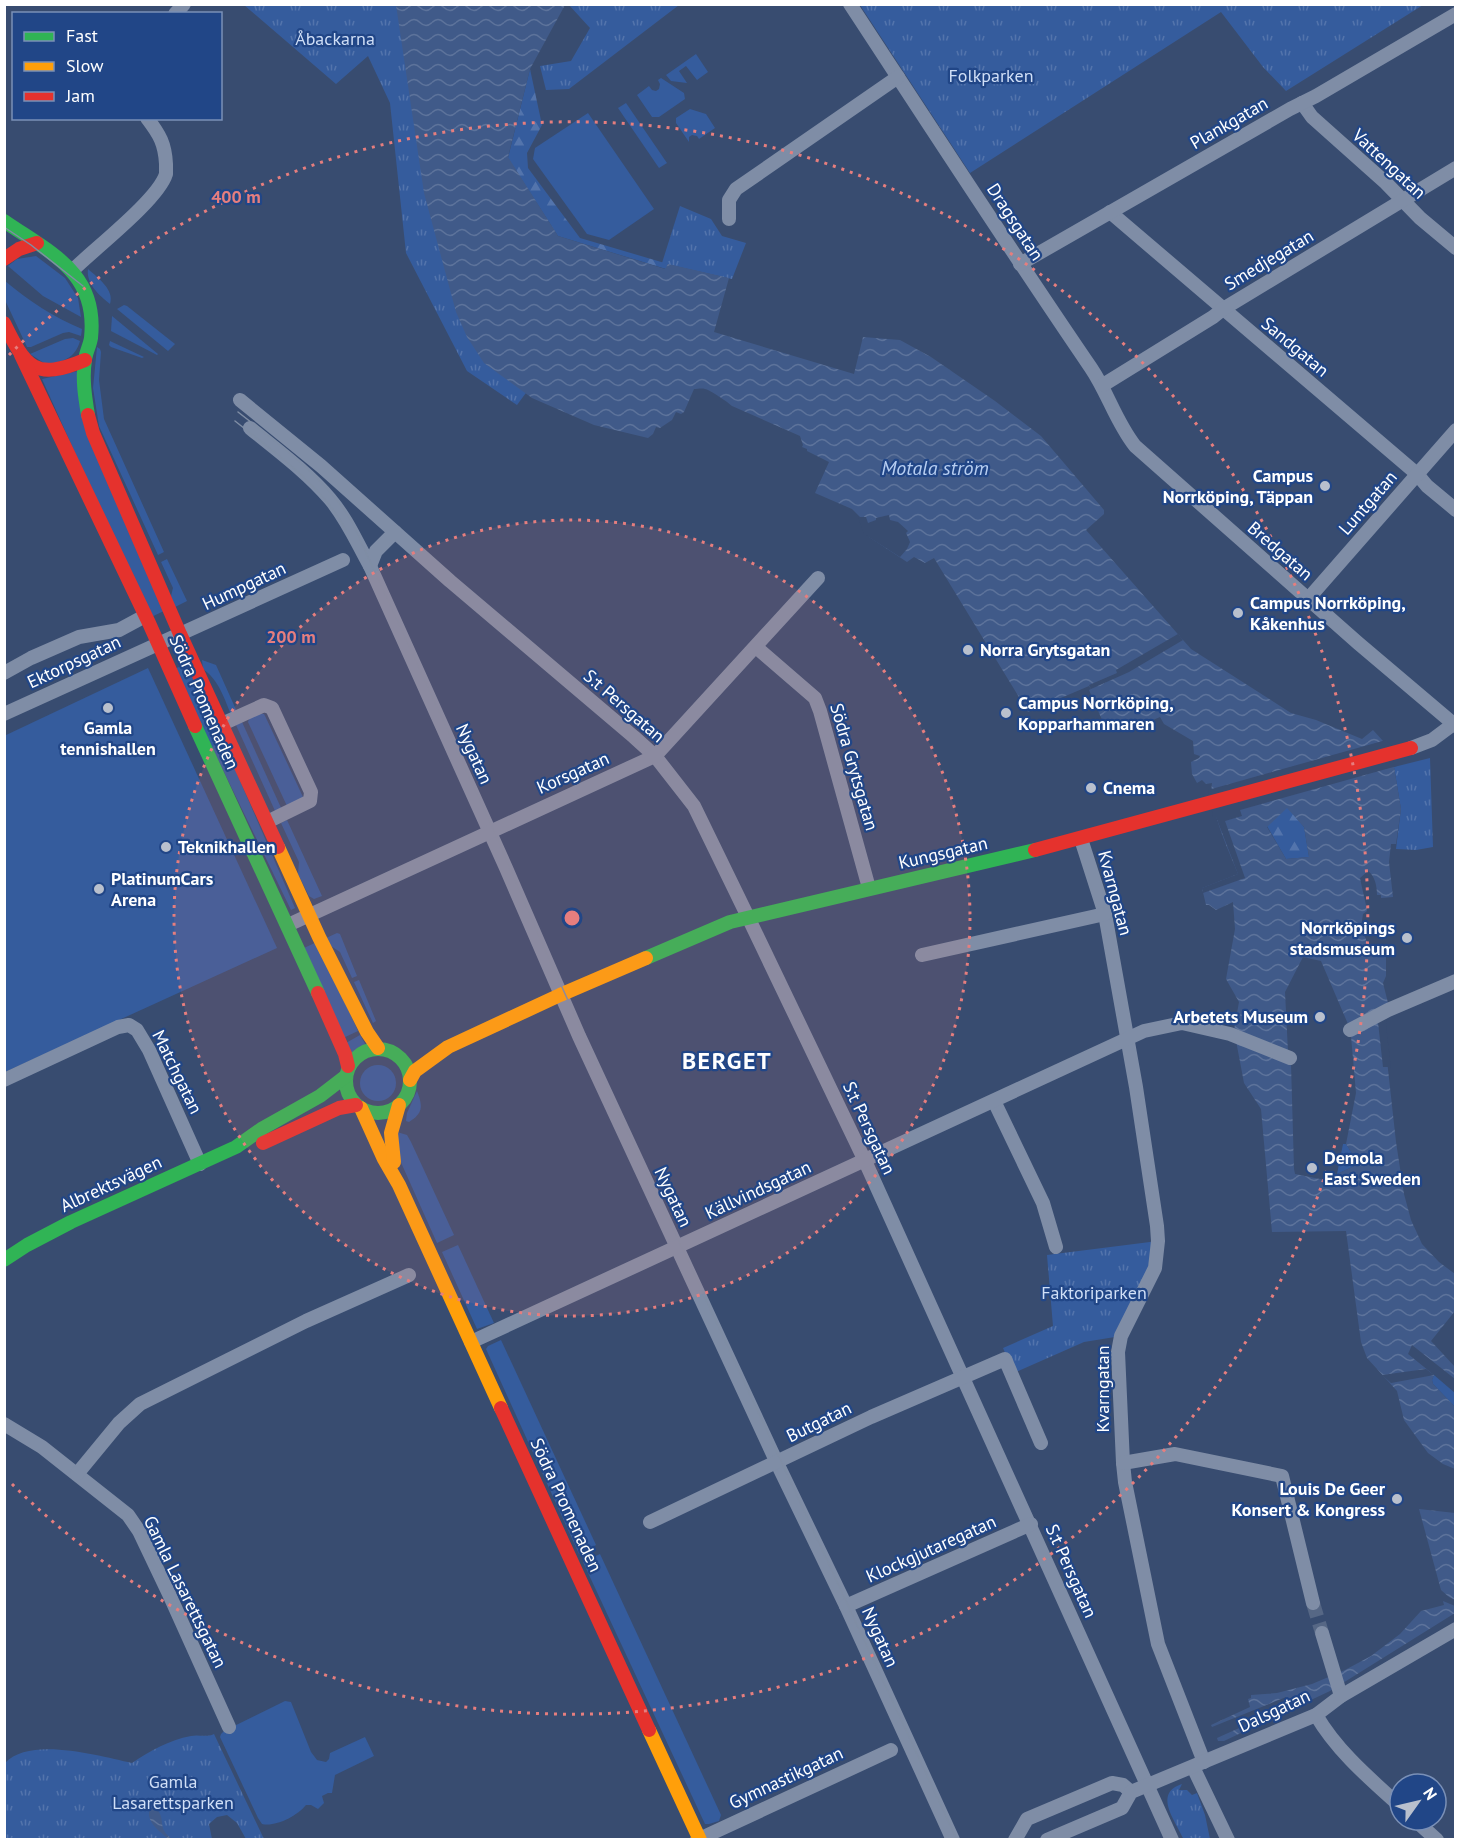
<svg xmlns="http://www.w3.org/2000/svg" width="1460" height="1844" viewBox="0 0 1460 1844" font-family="'PT Sans',sans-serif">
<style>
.green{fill:#355c9d}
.forest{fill:url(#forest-firs)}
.park{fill:url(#park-tufts)}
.water{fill:url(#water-waves);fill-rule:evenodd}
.pier{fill:#384c70}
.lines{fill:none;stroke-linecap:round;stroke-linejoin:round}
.street-tunnel{stroke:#566785;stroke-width:14;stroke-dasharray:14 7;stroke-linecap:butt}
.street{stroke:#7f8da6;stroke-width:14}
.fast{stroke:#30b455;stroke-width:14}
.slow{stroke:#ff9f0a;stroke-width:14}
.jam{stroke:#e5322d;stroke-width:14}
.tram{stroke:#7f8da4;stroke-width:1.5}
.ring{fill:none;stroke:#e67e7e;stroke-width:3;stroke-dasharray:3 6}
.poi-dot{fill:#b9c0cd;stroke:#214687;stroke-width:2}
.labels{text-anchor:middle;stroke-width:4.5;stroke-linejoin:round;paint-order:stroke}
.park-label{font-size:18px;fill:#d0dff7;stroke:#214687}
.street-label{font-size:18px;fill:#fff;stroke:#214687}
.poi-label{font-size:18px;font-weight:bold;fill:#fff;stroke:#214687;text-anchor:start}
.water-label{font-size:20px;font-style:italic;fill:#b7cef1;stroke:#214687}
.district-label{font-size:24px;font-weight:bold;letter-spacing:1.5px;fill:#fff;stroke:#214687}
.centre{fill:#e67e7e;stroke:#214687;stroke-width:3}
.ring-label{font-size:18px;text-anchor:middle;font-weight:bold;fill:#e67e7e;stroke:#214687;stroke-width:4.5;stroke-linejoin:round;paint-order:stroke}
</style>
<defs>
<pattern id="forest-firs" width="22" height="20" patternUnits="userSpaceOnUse" patternTransform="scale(1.5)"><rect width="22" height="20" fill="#355c9d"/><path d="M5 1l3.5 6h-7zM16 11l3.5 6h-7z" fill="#5374ac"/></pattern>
<pattern id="park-tufts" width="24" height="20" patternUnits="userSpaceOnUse" patternTransform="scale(1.5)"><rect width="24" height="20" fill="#355c9d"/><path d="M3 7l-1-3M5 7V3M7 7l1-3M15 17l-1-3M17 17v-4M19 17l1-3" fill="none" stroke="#5374ac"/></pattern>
<pattern id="water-waves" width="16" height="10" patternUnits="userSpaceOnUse" patternTransform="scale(1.5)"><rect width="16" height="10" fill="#405a89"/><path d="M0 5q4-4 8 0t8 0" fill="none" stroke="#5d739b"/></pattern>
</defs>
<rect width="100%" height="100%" fill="#384c70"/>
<g class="green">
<path d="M 696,54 L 708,72 L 697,80 L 686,66 L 679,71 L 687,83 L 671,81 L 666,75 Z"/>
<path d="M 661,78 L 684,93 L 685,99 L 659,117 L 652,117 L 637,95 L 649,86 L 652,90 L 656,91 L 659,89 L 660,84 L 658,80 Z"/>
<path d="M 626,103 L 667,163 L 659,168 L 618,108 Z"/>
<path d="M 690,109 L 706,114 L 715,128 L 699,139 L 697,136 L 692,135 L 689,137 L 689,142 L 676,123 L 676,118 Z"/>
<path d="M 588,113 L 654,209 L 609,240 L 587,234 L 533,159 L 535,148 Z"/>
<path d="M 36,256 L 65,278 L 78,298 L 81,317 L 43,296 L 8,266 L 17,259 Z"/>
<path d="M 88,269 C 98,278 115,290 110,304 C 99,295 86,284 88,269 Z"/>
<path d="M 5,281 C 29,301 53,317 82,329 L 81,336 L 69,332 L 63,333 L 31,347 L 27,347 L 5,300 Z"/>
<path d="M 124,305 L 127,306 L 175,344 L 168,351 L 117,309 Z"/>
<path d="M 112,316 L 158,354 L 157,355 L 111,331 Z"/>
<path d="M 73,338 L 80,341 C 75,359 63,361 47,365 L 30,354 L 65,339 Z"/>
<path d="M 110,341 L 144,357 L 142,358 L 111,347 L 109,345 Z"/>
<path d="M 97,347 L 100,349 L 101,352 L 99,380 L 104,419 L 164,552 L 158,555 L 99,426 L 93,388 Z"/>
<path d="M 78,371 L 164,611 L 149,618 L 42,379 Z"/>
<path d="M 167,559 L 187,601 L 173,608 L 171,596 L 173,588 L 161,562 Z"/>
<path d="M 202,660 L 216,665 L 238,714 L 232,717 C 225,700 219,680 203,669 Z"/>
<path d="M 189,663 L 295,908 L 291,910 L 174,669 Z"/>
<path d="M 148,668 L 277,948 L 5,1072 L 4,736 Z"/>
<path d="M 258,714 L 264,714 L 266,718 L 303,797 L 300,802 L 287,806 L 248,722 L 250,717 Z"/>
<path d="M 242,722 L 282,810 L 276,813 L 236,725 Z"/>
<path d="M 287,820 L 322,896 L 314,899 L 309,896 L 298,874 L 299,862 L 281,823 Z"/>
<path d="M 337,933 L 340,934 L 357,976 L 352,978 L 340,952 L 328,944 L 324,939 Z"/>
<path d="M 317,942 L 358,1031 L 343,1038 L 304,948 Z"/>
<path d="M 359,980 L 376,1021 L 373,1023 L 354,982 Z"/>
<path d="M 360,1035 L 368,1049 L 353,1057 L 346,1043 Z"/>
<circle cx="378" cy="1083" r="18"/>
<path d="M 417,1091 C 423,1107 423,1113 409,1122 L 406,1121 L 407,1113 Z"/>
<path d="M 397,1132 L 407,1135 L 411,1142 L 454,1235 L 437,1243 L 399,1158 Z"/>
<path d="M 1343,1144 L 1346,1144 L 1359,1164 L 1337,1174 Z"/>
<path d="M 458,1245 L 494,1323 L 477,1329 L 442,1252 Z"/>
<path d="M 501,1340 L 596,1545 L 579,1554 L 486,1349 L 488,1346 Z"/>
<path d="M 1434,1375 L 1455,1393 L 1455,1407 L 1433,1384 L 1432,1380 Z"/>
<path d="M 600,1554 L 721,1815 L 719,1821 L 709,1824 L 705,1824 L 583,1562 Z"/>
<path d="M 285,1701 L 291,1702 L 311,1752 L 317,1760 L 326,1762 L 329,1759 L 330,1753 L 365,1737 L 374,1756 L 335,1775 L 332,1793 L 328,1793 L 322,1796 L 324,1803 L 318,1809 L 311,1805 L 306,1805 C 297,1816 276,1827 262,1824 L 258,1818 L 220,1737 L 221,1734 L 224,1731 Z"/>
</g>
<g class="forest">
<path d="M 530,69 L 542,125 L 527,153 L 528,168 L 580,238 L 668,264 L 666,269 L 558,236 L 508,158 Z"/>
<path d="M 1287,807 L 1304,827 L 1309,857 L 1286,859 L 1267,826 Z"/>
</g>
<g class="park">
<path d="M 244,5 L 415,5 L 534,382 L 517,405 L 467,371 L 406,253 L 390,103 L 368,56 L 336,84 Z"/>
<path d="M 569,5 L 679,5 L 569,89 L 546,90 L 540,66 L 571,61 L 590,28 Z"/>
<path d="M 860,5 L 1423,5 L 1286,91 L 1263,67 L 1221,12 L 970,173 Z"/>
<path d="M 680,206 L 711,219 L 722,236 L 746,243 L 732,279 L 662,263 Z"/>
<path d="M 1430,758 L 1433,847 L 1416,850 L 1396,849 L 1401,809 L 1394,767 Z"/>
<path d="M 1158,1241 L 1155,1268 L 1121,1336 L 1084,1342 L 1014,1373 L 1003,1348 L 1053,1326 L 1047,1255 Z"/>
<path d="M 214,1734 L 264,1839 L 246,1839 L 237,1823 L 227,1815 L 217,1817 L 209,1824 L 212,1839 L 5,1840 L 5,1763 C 30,1736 99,1756 132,1763 C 150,1751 169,1740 191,1736 C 199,1734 206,1738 214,1734 Z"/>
<path d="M 1182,1784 L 1179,1790 L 1187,1790 L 1192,1795 L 1197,1793 L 1205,1815 L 1210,1839 L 1183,1838 C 1175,1820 1153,1793 1182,1784 Z"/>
</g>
<g class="water">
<path d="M 396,5 L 565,5 L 530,69 L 508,157 L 558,236 L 665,269 L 668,264 L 729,278 L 714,332 L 854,374 L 863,337 L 900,340 L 931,357 L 995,401 L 1041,436 L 1104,510 L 1104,514 L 1086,530 L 1191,649 L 1291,713 L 1316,720 L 1362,739 L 1373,730 L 1394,753 L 1394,767 L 1401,809 L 1396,844 L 1391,844 L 1389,862 L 1393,897 L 1381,898 L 1381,895 L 1377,895 C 1377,886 1375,876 1368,871 L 1360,878 C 1362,889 1365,899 1367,911 L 1363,914 L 1361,927 L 1367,942 L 1368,957 L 1375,955 L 1386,955 L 1386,976 L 1383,983 L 1388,1003 L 1383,1024 L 1396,1142 L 1404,1194 L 1411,1220 L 1422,1244 L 1439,1262 L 1455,1274 L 1455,1311 L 1431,1341 L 1455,1367 L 1455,1379 L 1412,1345 L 1408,1354 L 1434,1375 L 1432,1380 L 1433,1384 L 1455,1407 L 1455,1469 L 1443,1464 L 1428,1453 L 1404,1420 L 1397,1391 L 1367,1358 L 1361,1342 L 1346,1231 L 1272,1232 L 1261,1109 L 1244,1083 L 1234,1030 L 1239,1002 L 1226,979 L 1235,929 L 1233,902 L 1216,910 L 1209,905 L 1206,905 L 1202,888 L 1238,874 C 1229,851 1208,807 1212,783 L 1206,784 L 1202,780 L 1197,783 L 1192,774 L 1191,762 L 1199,758 L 1200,756 L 1194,754 L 1193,741 L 1164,724 L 1160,717 L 1144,724 L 1103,722 L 1089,690 L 1091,689 L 1089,686 L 1028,712 L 934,558 L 925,563 L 914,557 L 907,562 L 869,537 L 860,517 L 852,509 L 815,493 L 829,462 L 807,451 L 807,449 L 802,447 L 803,445 L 800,436 L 732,406 C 728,402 710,390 705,389 C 702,388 697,389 694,389 L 684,412 L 681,414 L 676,412 L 672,420 L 660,428 L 656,427 L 653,434 L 648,438 L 594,425 L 532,398 L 484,363 L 467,337 L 456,312 L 424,193 ZM 1287,808 L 1304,827 L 1309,857 L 1286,859 L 1267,827 ZM 1303,957 L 1321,961 L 1348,1024 L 1351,1036 L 1356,1093 L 1346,1144 L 1359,1164 L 1337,1174 L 1332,1173 L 1330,1181 L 1295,1174 L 1294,1169 L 1291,1064 L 1288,1052 L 1285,992 Z"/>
<path d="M 1419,1509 L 1455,1513 L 1455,1600 L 1449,1597 L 1441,1590 Z"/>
<path d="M 1443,1601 L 1455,1606 L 1455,1613 L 1330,1691 L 1224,1741 L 1218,1741 L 1217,1738 L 1290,1705 L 1286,1697 L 1212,1727 L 1211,1725 L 1250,1707 L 1248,1699 L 1251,1698 L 1251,1695 L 1277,1693 L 1312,1684 L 1345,1670 L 1371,1656 L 1400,1634 L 1421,1611 L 1444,1605 Z"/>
<path d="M 150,1808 L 156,1808 C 167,1820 156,1827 172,1839 L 168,1839 C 159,1830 145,1822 150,1808 Z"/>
</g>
<g class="pier">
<path d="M 889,515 L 890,520 L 898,522 L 908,531 L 906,533 L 910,542 L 907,549 L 900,557 L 864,534 L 858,517 L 866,517 L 868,523 L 876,520 L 876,518 Z"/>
<path d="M 1178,634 L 1183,640 L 1129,672 L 1091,689 L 1089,685 L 1117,673 L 1116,670 Z"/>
<path d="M 1386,740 L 1397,751 L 1397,766 L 1240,810 L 1242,816 L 1225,821 L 1245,878 L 1203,893 L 1202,888 L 1238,874 L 1216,817 L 1213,817 L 1208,790 Z"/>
<path d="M 1387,1018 L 1386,1024 L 1391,1070 L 1389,1071 L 1388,1067 L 1383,1067 L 1378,1022 Z"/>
<path d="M 1426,1369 L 1434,1375 L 1391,1383 L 1382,1375 Z"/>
</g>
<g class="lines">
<path class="street-tunnel" d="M 1313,1603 L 1322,1633"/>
<g class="street">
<path d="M 850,4 C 930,126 1009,248 1091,368 C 1108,393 1116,422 1135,446 L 1358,643 L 1456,726"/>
<path d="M 175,14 L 184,4"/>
<path d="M 1302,103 L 1312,117 L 1386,183 L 1420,218 L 1456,248"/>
<path d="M 1110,212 L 1417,474 L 1427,486 L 1456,510"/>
<path d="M 729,219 L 729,200 L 736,189 L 898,77"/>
<path d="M 1020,264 L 1290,109 L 1316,96 L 1456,14"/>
<path d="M 73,270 C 94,249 158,200 166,174 C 166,172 166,166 166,164 C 165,144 160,135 147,118"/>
<path d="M 1103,385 L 1213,317 L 1223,309 L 1456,168"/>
<path d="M 240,400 L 321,466 L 450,581 L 634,737 L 655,756 L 694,806 L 748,917 L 865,1161 L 1172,1840"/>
<path d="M 250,428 C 277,450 307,472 330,499 C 347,519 357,543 370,566 L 506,868 L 579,1036 L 777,1463 L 846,1606 L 953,1840"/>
<path d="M 370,566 L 376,551 L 395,532"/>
<path d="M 1308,599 L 1456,430"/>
<path d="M 756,647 L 815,698 L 820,711 L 869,888"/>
<path d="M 4,673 L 31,658 L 79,637 L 119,630 L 145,616"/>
<path d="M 4,714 L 343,560"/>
<path d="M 222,724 L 264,705 L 272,708 L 311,792 L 310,801 L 267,822"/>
<path d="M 1411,748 L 1432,740 L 1456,722"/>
<path d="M 1081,839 L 1105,914 L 1136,1087 L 1157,1226 L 1158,1241 L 1155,1268 L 1121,1336 L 1118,1352 L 1123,1463 L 1125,1482 L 1158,1644 L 1204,1762"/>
<path d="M 288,925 L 655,756 L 818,578"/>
<path d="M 922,955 L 1105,914"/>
<path d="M 1350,1030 L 1388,1010 L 1456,981"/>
<path d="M 4,1080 L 118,1027 L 129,1025 L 137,1030 L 149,1050 L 200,1164"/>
<path d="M 994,1101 L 1043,1203 L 1056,1247"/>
<path d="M 471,1342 L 1144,1031 L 1182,1023 L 1230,1034 L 1290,1058"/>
<path d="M 4,1424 L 42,1447 L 128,1515 L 139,1531 L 169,1594 L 229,1727"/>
<path d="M 1123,1463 L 1175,1454 L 1282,1476 L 1313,1603"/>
<path d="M 77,1474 L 119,1423 L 140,1404 L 306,1321 L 409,1275"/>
<path d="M 650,1522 L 871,1417 L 1005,1359 L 1041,1443"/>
<path d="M 846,1606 L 1031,1524"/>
<path d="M 1322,1633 L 1341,1696"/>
<path d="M 1316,1715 C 1337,1751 1369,1778 1400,1806"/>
<path d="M 1193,1767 L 1228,1840"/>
<path d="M 1415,1820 L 1437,1840"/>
<path d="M 697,1840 L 891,1750"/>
<path d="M 1015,1840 L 1027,1819 L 1112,1783 L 1123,1785 L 1131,1792"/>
<path d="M 1047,1840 L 1122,1808 L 1131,1792 L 1316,1715 L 1341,1696 L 1456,1629"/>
</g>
<g class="fast">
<path d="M 4,221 C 50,253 98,272 91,338 C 90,345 86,352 85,360 C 82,378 85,397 88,415"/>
<path d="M 195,726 L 318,993"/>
<path d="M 646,958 L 730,922 L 1035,850"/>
<circle cx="378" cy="1081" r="32"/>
<path d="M 4,1260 L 27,1245 L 71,1222 L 236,1147 L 263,1128 L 320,1096 L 346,1076"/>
</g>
<g class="slow">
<path d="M 278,847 L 319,937 L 367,1032 L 378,1048"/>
<path d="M 410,1080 L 415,1071 L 448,1047 L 560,995 L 646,958"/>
<path d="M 361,1108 L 384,1159 L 399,1185 L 501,1408"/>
<path d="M 394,1162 L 391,1133 L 399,1105"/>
<path d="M 649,1730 L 700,1840"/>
</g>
<g class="jam">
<path d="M 4,259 L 19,249 L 37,243"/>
<path d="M 4,323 C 26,368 35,381 85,360"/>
<path d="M 21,355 L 149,623 L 195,726"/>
<path d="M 88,415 L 93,433 L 180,634 L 278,847"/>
<path d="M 1035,850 L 1411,748"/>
<path d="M 318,993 L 345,1054 L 348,1066"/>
<path d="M 263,1143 L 339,1108 L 356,1105"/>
<path d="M 501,1408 L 649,1730"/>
</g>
<g class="tram">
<path d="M 4,227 L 31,245 L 83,286"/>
<path d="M 238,412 C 280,445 324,476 352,522 L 493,829 L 541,941 L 622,1119 L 957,1840"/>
<path d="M 235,421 C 275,453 321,484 346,530"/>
</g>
</g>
<circle cx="572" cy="918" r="398" fill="#e67e7e" fill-opacity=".12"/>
<g class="ring">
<circle cx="572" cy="918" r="398"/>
<path d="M9 355A796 796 0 1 1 9 1481"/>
</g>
<g class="poi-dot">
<circle cx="1325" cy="486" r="6"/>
<circle cx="1238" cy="613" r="6"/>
<circle cx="968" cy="650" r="6"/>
<circle cx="108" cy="708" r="6"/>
<circle cx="1006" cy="713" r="6"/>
<circle cx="1091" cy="788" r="6"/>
<circle cx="166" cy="847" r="6"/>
<circle cx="99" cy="889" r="6"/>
<circle cx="1407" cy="938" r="6"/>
<circle cx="1320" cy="1017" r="6"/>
<circle cx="1312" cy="1168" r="6"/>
<circle cx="1397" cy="1499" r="6"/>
</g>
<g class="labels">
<g class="park-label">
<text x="335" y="45">Åbackarna</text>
<text x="991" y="82">Folkparken</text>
<text x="1094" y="1299">Faktoriparken</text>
<text x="173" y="1788">Gamla<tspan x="173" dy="21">Lasarettsparken</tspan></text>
</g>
<g class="street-label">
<text transform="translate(1229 123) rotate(-30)" y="6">Plankgatan</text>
<text transform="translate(1389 164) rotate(43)" y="6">Vattengatan</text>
<text transform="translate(1015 222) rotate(57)" y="6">Dragsgatan</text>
<text transform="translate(1269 260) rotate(-31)" y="6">Smedjegatan</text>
<text transform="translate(1295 347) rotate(40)" y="6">Sandgatan</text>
<text transform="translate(1368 503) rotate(-49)" y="6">Luntgatan</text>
<text transform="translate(1280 551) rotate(41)" y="6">Bredgatan</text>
<text transform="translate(244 586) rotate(-25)" y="6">Humpgatan</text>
<text transform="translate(74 662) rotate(-25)" y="6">Ektorpsgatan</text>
<text transform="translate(204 702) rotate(66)" y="6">Södra Promenaden</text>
<text transform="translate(624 706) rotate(41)" y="6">S:t Persgatan</text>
<text transform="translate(474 754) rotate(66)" y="6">Nygatan</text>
<text transform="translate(854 767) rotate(74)" y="6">Södra Grytsgatan</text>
<text transform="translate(573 773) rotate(-24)" y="6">Korsgatan</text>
<text transform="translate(943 853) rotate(-13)" y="6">Kungsgatan</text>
<text transform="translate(1115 893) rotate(75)" y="6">Kvarngatan</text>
<text transform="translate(177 1072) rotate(64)" y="6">Matchgatan</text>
<text transform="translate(869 1128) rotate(65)" y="6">S:t Persgatan</text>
<text transform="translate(111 1184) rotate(-25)" y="6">Albrektsvägen</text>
<text transform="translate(758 1190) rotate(-25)" y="6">Källvindsgatan</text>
<text transform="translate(673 1197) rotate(65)" y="6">Nygatan</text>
<text transform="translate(1103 1389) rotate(-90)" y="6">Kvarngatan</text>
<text transform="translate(819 1422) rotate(-26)" y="6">Butgatan</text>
<text transform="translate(566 1505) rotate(65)" y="6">Södra Promenaden</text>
<text transform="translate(931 1549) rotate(-24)" y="6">Klockgjutaregatan</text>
<text transform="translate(1071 1571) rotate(66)" y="6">S:t Persgatan</text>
<text transform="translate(185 1592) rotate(64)" y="6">Gamla Lasarettsgatan</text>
<text transform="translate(880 1637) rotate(66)" y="6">Nygatan</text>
<text transform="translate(1274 1711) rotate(-25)" y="6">Dalsgatan</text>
<text transform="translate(786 1778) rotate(-25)" y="6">Gymnastikgatan</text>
</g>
<g class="poi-label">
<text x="1313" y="482" text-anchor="end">Campus<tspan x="1313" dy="21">Norrköping, Täppan</tspan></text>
<text x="1250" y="609">Campus Norrköping,<tspan x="1250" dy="21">Kåkenhus</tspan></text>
<text x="980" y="656">Norra Grytsgatan</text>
<text x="1018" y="709">Campus Norrköping,<tspan x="1018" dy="21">Kopparhammaren</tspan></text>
<text x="108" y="734" text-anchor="middle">Gamla<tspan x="108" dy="21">tennishallen</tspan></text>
<text x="1103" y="794">Cnema</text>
<text x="178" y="853">Teknikhallen</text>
<text x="111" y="885">PlatinumCars<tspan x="111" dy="21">Arena</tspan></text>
<text x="1395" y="934" text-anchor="end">Norrköpings<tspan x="1395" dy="21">stadsmuseum</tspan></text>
<text x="1308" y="1023" text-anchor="end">Arbetets Museum</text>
<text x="1324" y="1164">Demola<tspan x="1324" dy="21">East Sweden</tspan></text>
<text x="1385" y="1495" text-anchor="end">Louis De Geer<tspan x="1385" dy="21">Konsert &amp; Kongress</tspan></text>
</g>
<g class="water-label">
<text x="935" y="475">Motala ström</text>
</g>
<g class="district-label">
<text x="727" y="1069">BERGET</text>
</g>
</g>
<circle cx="572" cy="918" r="9" class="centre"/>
<g class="ring-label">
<text x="236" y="203">400 m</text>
<text x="291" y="643">200 m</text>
</g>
<rect width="1460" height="1844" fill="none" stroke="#ffffff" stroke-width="12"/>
<rect x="12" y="12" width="210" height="108" fill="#214687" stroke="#7a90b7" stroke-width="1.5"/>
<rect x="24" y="32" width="30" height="9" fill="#30b455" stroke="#7a90b7" stroke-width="1.5"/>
<text x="66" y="42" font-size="18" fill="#ffffff">Fast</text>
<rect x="24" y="62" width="30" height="9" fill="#ff9f0a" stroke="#7a90b7" stroke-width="1.5"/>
<text x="66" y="72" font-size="18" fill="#ffffff">Slow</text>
<rect x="24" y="92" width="30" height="9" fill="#e5322d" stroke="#7a90b7" stroke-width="1.5"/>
<text x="66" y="102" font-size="18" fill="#ffffff">Jam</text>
<g transform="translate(1418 1802) rotate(56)"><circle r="28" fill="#214687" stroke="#7a90b7" stroke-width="1.5"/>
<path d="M0-4.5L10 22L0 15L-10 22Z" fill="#b9c0cd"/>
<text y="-9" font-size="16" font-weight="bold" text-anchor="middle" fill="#ffffff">N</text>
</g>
</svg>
